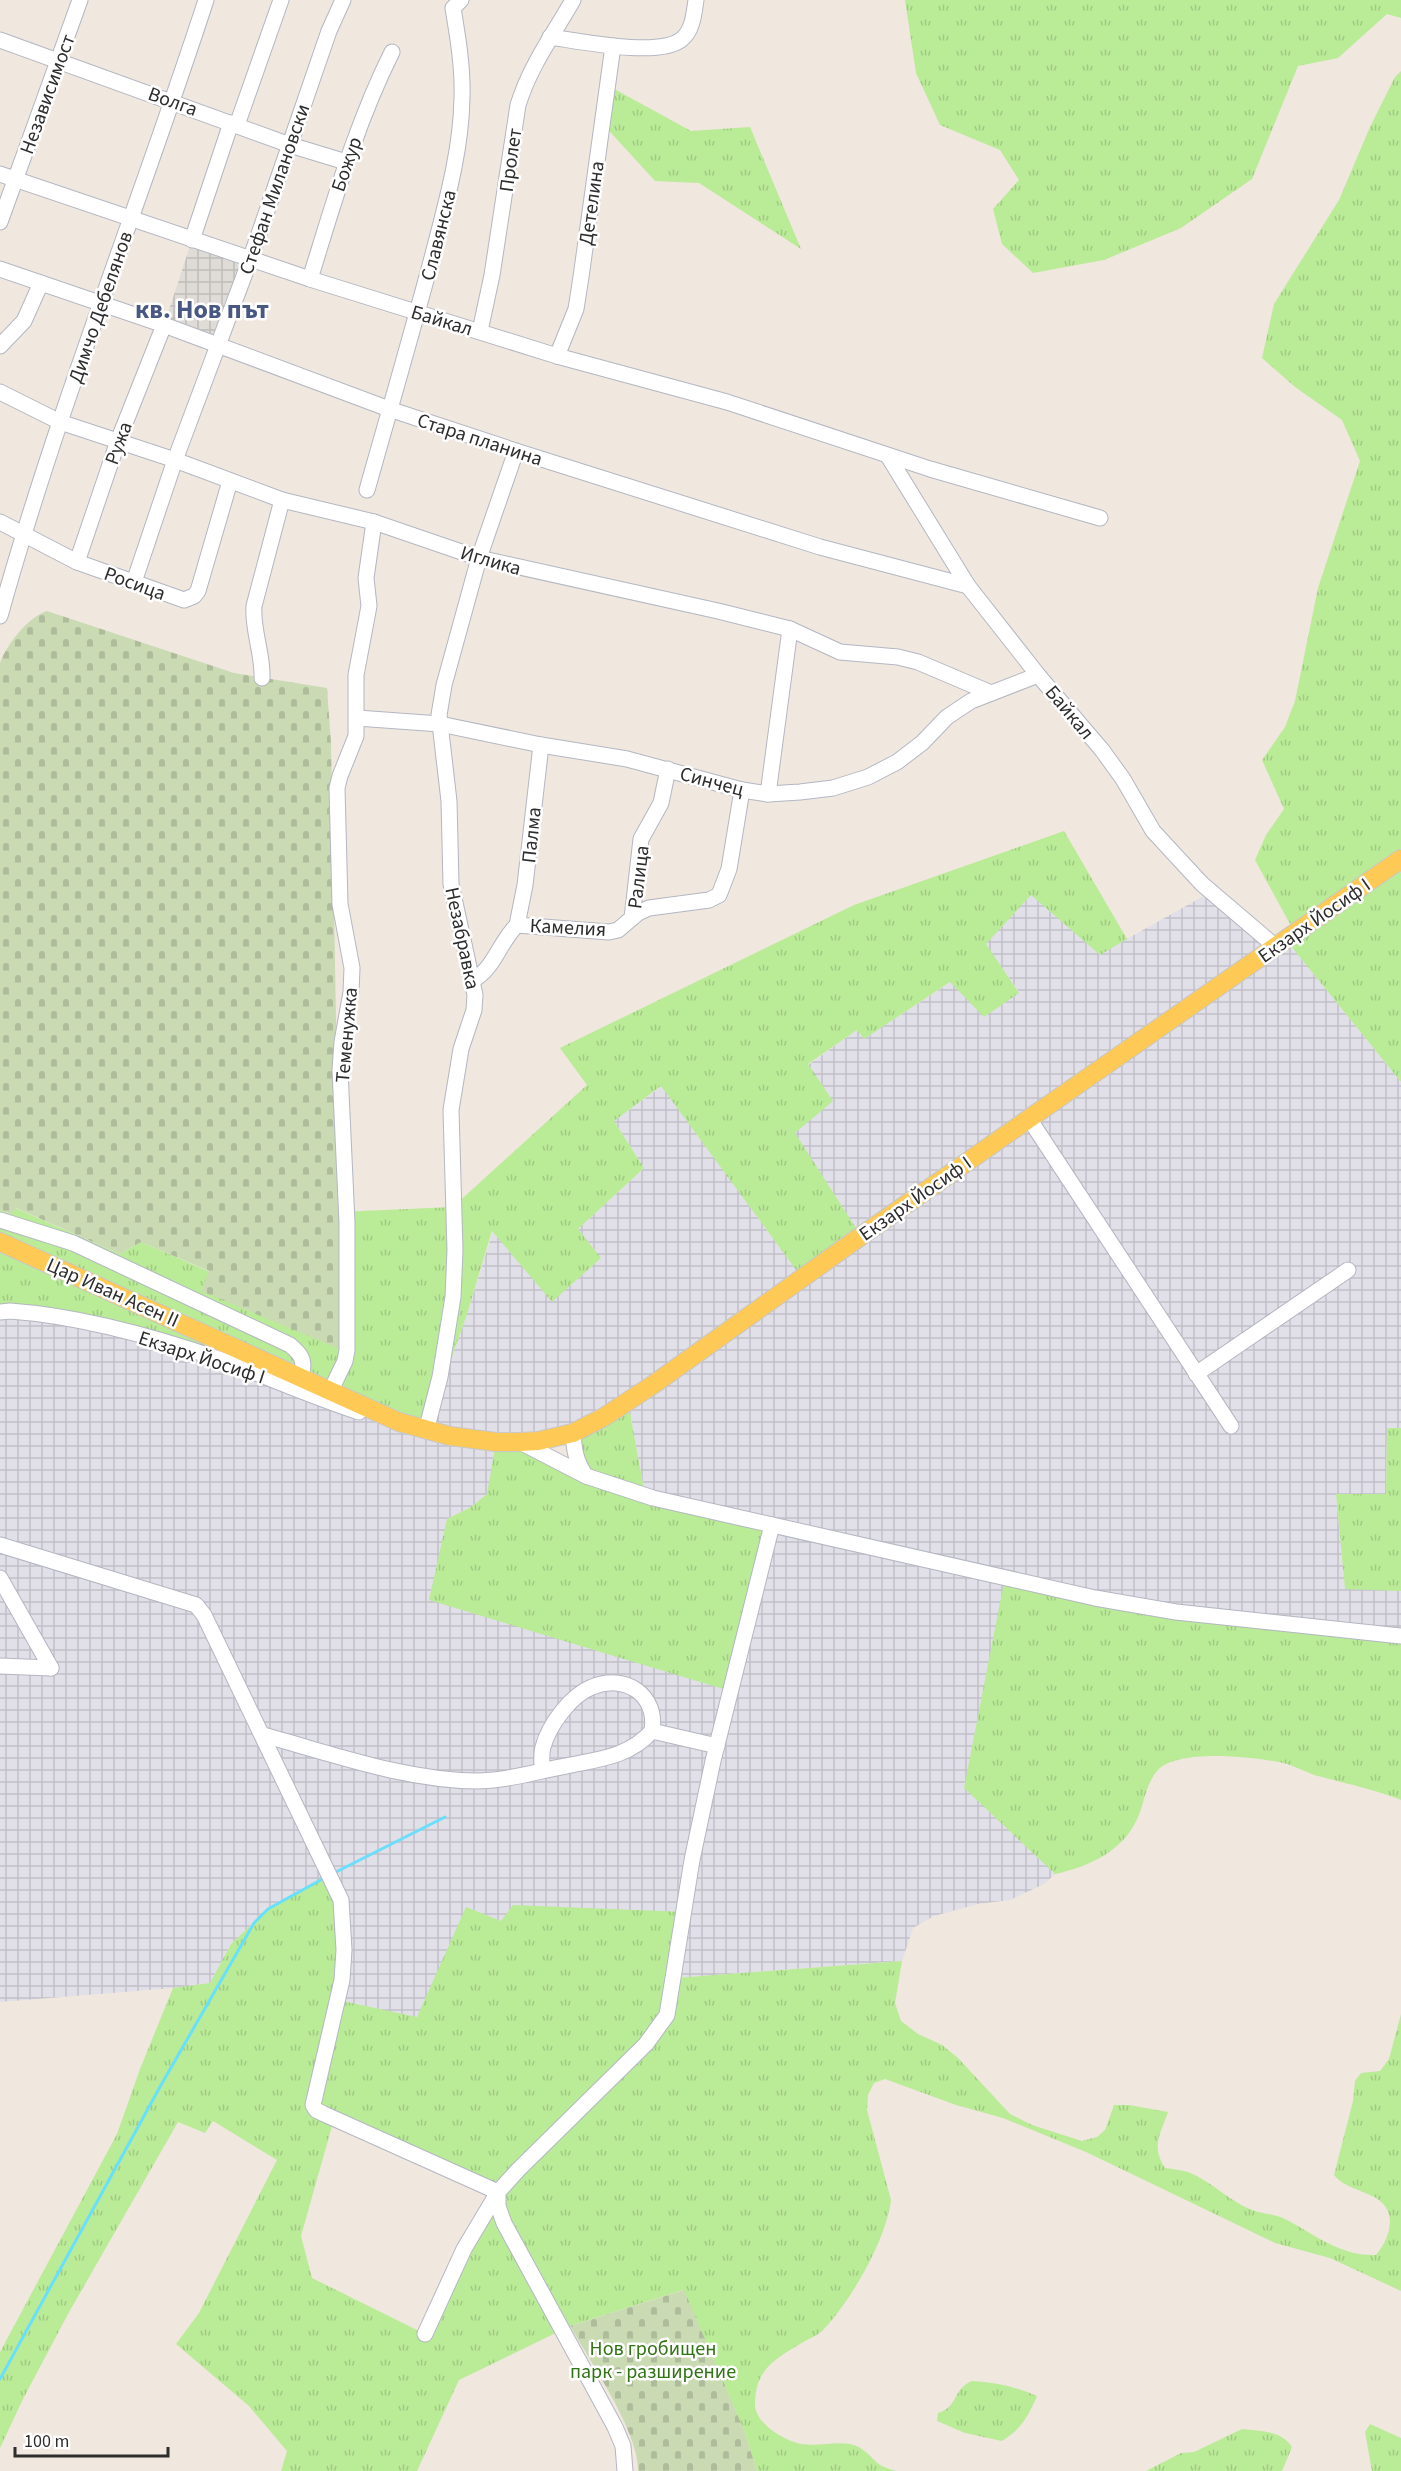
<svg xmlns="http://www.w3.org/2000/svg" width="1401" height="2471" viewBox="0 0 1401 2471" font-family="'Source Sans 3',sans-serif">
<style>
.industrial{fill:url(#industrial-grid);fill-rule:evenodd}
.grass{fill:url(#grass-tufts);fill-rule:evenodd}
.cemetery{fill:url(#cemetery-stones)}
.plaza{fill:url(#plaza-grid)}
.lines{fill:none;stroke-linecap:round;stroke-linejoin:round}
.stream{stroke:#69e0fb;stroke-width:3}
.minor-casing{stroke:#b3b7c2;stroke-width:17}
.major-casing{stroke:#c8c8c8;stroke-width:20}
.minor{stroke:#fff;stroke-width:15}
.major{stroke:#fec955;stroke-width:18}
.labels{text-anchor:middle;stroke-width:5;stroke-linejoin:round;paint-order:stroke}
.street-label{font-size:20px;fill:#2d2d2d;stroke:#fff}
.park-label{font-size:20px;fill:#307414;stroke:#fff}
.district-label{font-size:26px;font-weight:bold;fill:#485883;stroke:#fff}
</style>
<defs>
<pattern id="industrial-grid" width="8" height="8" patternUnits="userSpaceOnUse" patternTransform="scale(1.5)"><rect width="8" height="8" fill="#e1dfe8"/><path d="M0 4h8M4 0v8" fill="none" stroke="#c1c0c7"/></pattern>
<pattern id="grass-tufts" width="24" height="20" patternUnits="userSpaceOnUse" patternTransform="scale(1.5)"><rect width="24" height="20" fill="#baeb97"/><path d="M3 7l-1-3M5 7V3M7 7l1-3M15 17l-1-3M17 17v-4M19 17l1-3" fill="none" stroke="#a0ca82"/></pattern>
<pattern id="cemetery-stones" width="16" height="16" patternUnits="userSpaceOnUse" patternTransform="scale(1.5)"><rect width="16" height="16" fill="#cadbb4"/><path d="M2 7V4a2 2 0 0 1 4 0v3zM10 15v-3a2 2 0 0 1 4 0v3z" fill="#aebc9b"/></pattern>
<pattern id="plaza-grid" width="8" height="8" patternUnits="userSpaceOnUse" patternTransform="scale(1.5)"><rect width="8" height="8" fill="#dfdbd6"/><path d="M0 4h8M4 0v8" fill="none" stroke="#c0bcb8"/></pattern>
</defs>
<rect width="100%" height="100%" fill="#f0e7df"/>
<path class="industrial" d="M 1211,892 L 1276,947 L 1286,940 L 1401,1082 L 1401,1428 L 1387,1429 L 1386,1494 L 1336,1494 L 1345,1588 L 1401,1591 L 1401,1636 L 964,1787 L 1055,1874 L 1044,1884 L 1010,1900 L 978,1904 L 934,1916 L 913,1928 L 902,1961 L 675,1978 L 485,1916 L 417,2018 L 338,2000 L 268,1909 L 231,1944 L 210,1983 L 173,1988 L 0,2002 L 0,1312 L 72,1318 L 426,1431 L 467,1314 L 493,1231 L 552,1301 L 601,1258 L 578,1229 L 644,1168 L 614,1121 L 662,1086 L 802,1278 L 860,1236 L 794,1132 L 808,1065 L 857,1030 L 865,1038 L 951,982 L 1019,992 L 985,944 L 1032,894 L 1100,954 ZM 628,1402 L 645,1495 L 447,1519 L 471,1507 L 556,1438 Z"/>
<g class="grass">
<path d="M 905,0 L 1401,0 L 1401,18 L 1387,14 L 1338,58 L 1298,66 L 1252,179 L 1181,228 L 1104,260 L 1033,273 L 1002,244 L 993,209 L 1019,180 L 1000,150 L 940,125 L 916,73 Z"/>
<path d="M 1401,71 L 1401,1082 L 1286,940 L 1295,933 L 1255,860 L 1266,835 L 1284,809 L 1262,760 L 1285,727 L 1295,701 L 1318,588 L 1360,461 L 1342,420 L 1295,387 L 1262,358 L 1274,304 L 1339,200 L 1370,127 L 1395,77 Z"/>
<path d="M 607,85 L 691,131 L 750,127 L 801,249 L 699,183 L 655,181 L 602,123 Z"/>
<path d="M 1064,831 L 1127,939 L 1100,955 L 1031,895 L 986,944 L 1019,993 L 984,1017 L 950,982 L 864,1039 L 857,1030 L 808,1064 L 833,1101 L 795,1133 L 861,1236 L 802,1278 L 661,1086 L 614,1121 L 644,1168 L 578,1229 L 601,1258 L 552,1302 L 492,1231 L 467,1314 L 426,1431 L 176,1346 L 0,1312 L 0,1210 L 11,1214 L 15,1208 L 120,1254 L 141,1242 L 210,1272 L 201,1291 L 339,1212 L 453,1207 L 587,1085 L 560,1048 L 854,905 Z"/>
<path d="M 628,1402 L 645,1495 L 772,1525 L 730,1691 L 429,1600 L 447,1519 L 471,1507 L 487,1494 L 496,1442 L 520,1442 L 585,1475 L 573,1433 Z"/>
<path d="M 1387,1428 L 1401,1428 L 1401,1591 L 1345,1589 L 1336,1494 L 1386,1494 Z"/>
<path d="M 1005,1577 L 1095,1598 L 1401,1636 L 1401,1800 C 1376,1790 1348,1784 1322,1777 C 1308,1774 1296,1766 1283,1763 C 1255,1757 1179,1748 1158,1770 C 1147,1782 1145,1798 1140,1812 C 1127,1849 1092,1866 1055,1874 L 964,1788 Z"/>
<path d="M 330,1875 L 335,1886 L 338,2000 L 417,2017 L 466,1907 L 501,1921 L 513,1905 L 685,1912 L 675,1978 L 902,1961 L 895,2003 L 901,2021 L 918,2034 L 942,2045 L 958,2058 L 1010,2114 L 1032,2125 L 1082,2141 L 1097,2137 L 1105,2130 L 1114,2105 L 1129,2105 L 1168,2112 C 1160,2135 1151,2146 1165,2168 C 1173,2169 1181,2170 1188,2172 C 1211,2181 1229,2201 1252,2210 C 1263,2214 1276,2214 1287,2220 C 1317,2236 1340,2256 1376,2255 C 1384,2245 1390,2234 1390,2220 C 1388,2190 1350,2195 1334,2175 L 1353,2101 L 1355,2081 L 1361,2073 L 1380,2071 L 1389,2059 L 1401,2014 L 1401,2291 L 1330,2258 L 1275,2243 L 1086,2152 L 1003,2118 L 956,2105 L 885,2079 L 874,2083 L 868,2095 L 867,2110 L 891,2200 C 886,2240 852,2299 824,2329 C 820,2334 811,2338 805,2341 C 777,2358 755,2368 755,2404 C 755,2421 776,2435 791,2441 C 810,2449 831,2441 850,2444 C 863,2446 870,2457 880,2465 C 885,2468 891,2469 897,2471 L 757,2471 L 744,2430 L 683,2290 L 570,2326 L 459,2380 L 417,2471 L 281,2471 L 287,2451 L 249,2406 L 176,2344 L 199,2313 L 277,2160 L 213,2121 L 205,2133 L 178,2122 L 68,2314 L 23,2399 L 0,2448 L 0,2352 L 117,2134 L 140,2069 L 173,1988 L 210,1983 L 231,1944 L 268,1909 ZM 334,2119 L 498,2193 L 425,2334 L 312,2278 L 301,2236 Z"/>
<path d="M 972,2381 C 995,2382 1016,2387 1037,2396 C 1029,2415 1020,2431 1002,2441 L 965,2433 L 937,2421 L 938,2413 C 959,2407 952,2389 972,2381 Z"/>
<path d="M 1370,2424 L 1401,2438 L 1401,2471 L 1372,2471 L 1365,2432 Z"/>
<path d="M 1242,2429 C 1260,2431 1281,2430 1292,2447 L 1282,2471 L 1146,2471 L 1181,2453 L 1194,2452 Z"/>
</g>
<g class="cemetery">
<path d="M 47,611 L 234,673 L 327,688 L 331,743 L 342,1350 L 201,1291 L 209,1271 L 141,1242 L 120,1254 L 16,1208 L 11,1214 L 0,1210 L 0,663 C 7,644 28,617 47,611 Z"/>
<path d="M 684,2290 L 744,2430 L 757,2471 L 638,2471 C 640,2434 590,2361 570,2326 Z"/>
</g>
<path class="plaza" d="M 192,240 L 250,260 L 220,345 L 164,325 Z"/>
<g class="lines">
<g class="stream">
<path d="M 334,1873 L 445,1817"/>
<path d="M 0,2379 L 161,2085 L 254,1923 L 268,1909 L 326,1877"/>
</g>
<defs>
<g id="minor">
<path d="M 550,37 C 579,41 660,58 682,39 C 693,30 694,13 696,0"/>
<path d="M 0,40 L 290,145 L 346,162"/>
<path d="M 237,125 L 281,0"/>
<path d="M 0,174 L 310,279 L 557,356 L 727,402 L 930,469 L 1100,518"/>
<path d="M 0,222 L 80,0"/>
<path d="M 192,240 L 231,123"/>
<path d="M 0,269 L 164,325 L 389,409 L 516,451 L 820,547 L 968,586"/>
<path d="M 310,279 C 334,202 356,124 392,52"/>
<path d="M 480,331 L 492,275 L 518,105 C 530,66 553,35 573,0"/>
<path d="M 0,346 L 24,321 L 41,283"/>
<path d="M 557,356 L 576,309 L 581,277 L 613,46"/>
<path d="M 0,392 L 60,422 L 175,460 L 282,500 L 374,522 L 479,558 L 718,611 L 790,629 L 840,652 L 898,657 L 918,662 L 991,693"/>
<path d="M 888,456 L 968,586 L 1038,675 L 1102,750 L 1123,779 L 1153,831 L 1202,884 L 1276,947"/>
<path d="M 367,490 C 389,412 412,333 433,254 C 446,203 461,152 462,98 C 463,68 458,38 453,8 L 461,0"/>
<path d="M 0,522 L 77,562 L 184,600 L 194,596 L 198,591 L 230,481"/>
<path d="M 77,562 L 118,441 L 164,325"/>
<path d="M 134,582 L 175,460 L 250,260 L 329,31 L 343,0"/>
<path d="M 0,616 C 58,407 139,206 206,0"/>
<path d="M 262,678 C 263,653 252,630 254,606 L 282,500"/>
<path d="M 357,718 L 440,724 L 541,745 L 627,759 L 742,790 L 768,794 L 800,792 L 833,788 L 868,777 L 897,762 L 922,743 L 947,717 L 971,701 L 1038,675"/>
<path d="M 768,794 L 790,629"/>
<path d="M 632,918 L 641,839 L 661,803 L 668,769"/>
<path d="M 517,925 L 525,885 L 541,745"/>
<path d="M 473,980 C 494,969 500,941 517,925 L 609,932 L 618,930 L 638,913 L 649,908 L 709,900 L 719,895 L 729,869 L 742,790"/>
<path d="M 1030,1120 L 1231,1426"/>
<path d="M 0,1220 L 73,1243 L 290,1345 C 301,1354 306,1361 301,1375"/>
<path d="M 0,1312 L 10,1311 C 81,1316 155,1337 222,1360 C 268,1377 313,1397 359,1412"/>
<path d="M 1196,1374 L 1348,1270"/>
<path d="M 331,1390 L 345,1361 L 347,1350 L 347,1223 L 340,1070 L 342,1042 L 351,992 L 352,968 L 340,904 L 337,788 L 340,776 L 356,736 L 356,675 L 369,606 L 366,578 L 374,522"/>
<path d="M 426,1431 L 440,1377 L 453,1297 L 455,1250 L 451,1110 L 461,1049 L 474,1010 L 475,995 L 451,884 L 449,801 L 439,715 L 444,685 L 479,558 L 516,451"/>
<path d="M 573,1433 C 574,1450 576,1462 586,1476"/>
<path d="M 520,1442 L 586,1476 L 653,1498 L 1095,1598 L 1176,1612 L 1401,1636"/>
<path d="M 0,1545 L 196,1605 L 204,1615 L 341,1900 L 344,1950 L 342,1980 L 313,2105 L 316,2110 L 324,2114 L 498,2192 L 464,2249 L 425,2334"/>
<path d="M 0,1578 L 51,1668"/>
<path d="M 0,1666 L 51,1668"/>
<path d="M 263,1735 C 333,1754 404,1780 476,1781 C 507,1781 537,1771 566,1766 C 599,1759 629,1757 652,1731 L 717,1746"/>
<path d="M 542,1770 C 542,1762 541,1755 543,1747 C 549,1725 571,1695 592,1687 C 625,1673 658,1695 652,1731"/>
<path d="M 625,2471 L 623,2446 L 615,2427 L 504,2223 L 498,2206 L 498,2192 L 518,2170 L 646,2044 L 667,2015 L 692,1860 L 713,1761 L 772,1525"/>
</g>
<path id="major" d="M 0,1242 L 399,1422 L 450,1436 L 496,1442 L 520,1442 L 538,1441 L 573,1433 L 604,1417 L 654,1384 L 861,1236 L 1401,859"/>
</defs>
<use href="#minor" class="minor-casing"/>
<use href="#major" class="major-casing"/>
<use href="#minor" class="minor"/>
<use href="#major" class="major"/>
</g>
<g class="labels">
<g class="street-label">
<text transform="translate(47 94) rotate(-70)" y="7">Независимост</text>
<text transform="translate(173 101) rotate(20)" y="7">Волга</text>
<text transform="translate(510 160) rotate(-82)" y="7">Пролет</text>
<text transform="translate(346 164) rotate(-71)" y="7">Божур</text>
<text transform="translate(274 189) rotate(-71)" y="7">Стефан Милановски</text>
<text transform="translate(591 203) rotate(-82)" y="7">Детелина</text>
<text transform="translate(438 235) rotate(-76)" y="7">Славянска</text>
<text transform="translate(100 307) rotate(-71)" y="7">Димчо Дебелянов</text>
<text transform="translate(442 320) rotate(17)" y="7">Байкал</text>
<text transform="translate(480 439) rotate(18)" y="7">Стара планина</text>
<text transform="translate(118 443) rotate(-70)" y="7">Ружа</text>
<text transform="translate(491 560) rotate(16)" y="7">Иглика</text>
<text transform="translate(135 583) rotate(20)" y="7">Росица</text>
<text transform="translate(1070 712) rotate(50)" y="7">Байкал</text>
<text transform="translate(712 781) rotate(15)" y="7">Синчец</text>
<text transform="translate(531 835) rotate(-84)" y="7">Палма</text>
<text transform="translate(638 877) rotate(-83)" y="7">Ралица</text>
<text transform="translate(1314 920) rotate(-35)" y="7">Екзарх Йосиф I</text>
<text transform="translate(568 927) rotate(3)" y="7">Камелия</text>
<text transform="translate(463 938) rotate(78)" y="7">Незабравка</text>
<text transform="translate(346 1035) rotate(-85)" y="7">Теменужка</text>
<text transform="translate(915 1198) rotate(-35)" y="7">Екзарх Йосиф I</text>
<text transform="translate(113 1292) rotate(24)" y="7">Цар Иван Асен II</text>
<text transform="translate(202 1357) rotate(18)" y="7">Екзарх Йосиф I</text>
</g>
<g class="park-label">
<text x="653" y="2355">Нов гробищен<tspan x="653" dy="23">парк - разширение</tspan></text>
</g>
<g class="district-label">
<text x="202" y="318">кв. Нов път</text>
</g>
</g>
<path d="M15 2447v9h153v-9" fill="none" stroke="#2d2d2d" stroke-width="3"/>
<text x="24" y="2447" font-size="18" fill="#2d2d2d" stroke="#ffffff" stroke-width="4.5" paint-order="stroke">100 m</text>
</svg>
